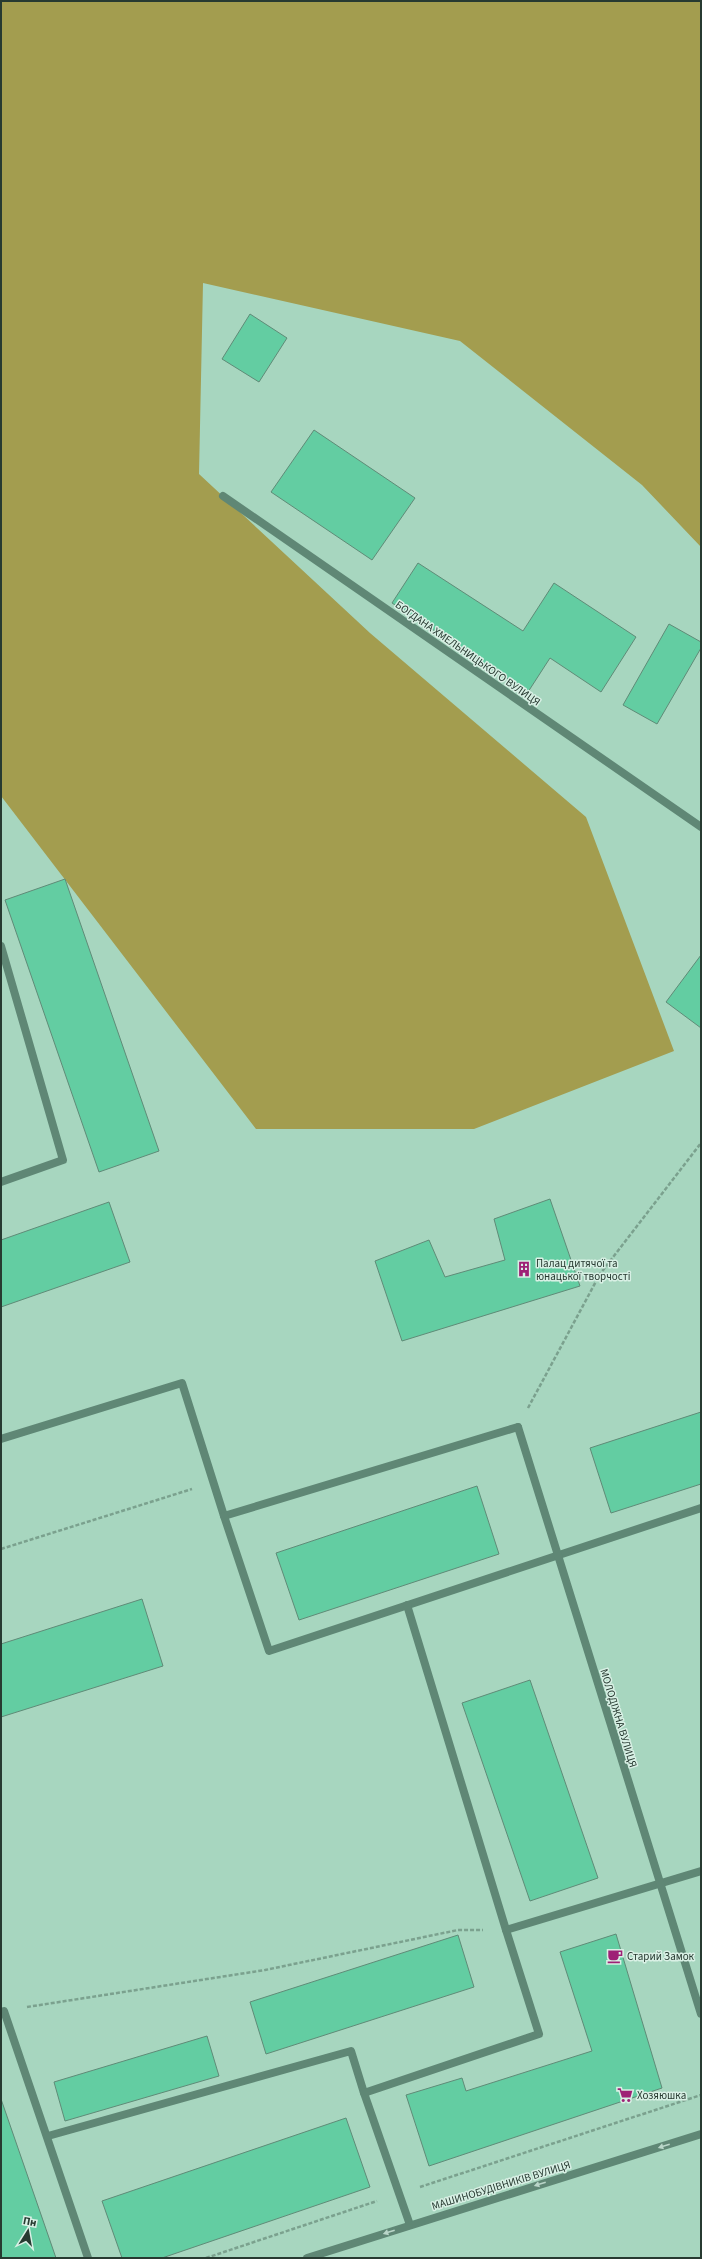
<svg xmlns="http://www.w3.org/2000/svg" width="702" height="2259" viewBox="0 0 702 2259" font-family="'Source Sans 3',sans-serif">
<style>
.green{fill:#a39d4f}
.building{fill:#63cda2;stroke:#5f8b77}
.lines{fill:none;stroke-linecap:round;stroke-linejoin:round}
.path{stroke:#7ba18e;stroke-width:2.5;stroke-dasharray:4 2;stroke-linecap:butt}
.service{stroke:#5f8775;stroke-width:8}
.minor{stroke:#5f8775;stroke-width:8}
.tertiary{stroke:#5f8775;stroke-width:8}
.oneway{fill:#bad6c9}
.labels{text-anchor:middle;stroke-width:3;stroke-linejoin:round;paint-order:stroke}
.street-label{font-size:11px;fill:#273a31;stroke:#d9f0e5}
.poi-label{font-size:11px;fill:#273a31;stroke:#d9f0e5;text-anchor:start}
</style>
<rect width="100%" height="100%" fill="#a7d6bf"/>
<path class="green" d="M 1,1 L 701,1 L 701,547 L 642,485 L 460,341 L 203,283 L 199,474 L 370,633 L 586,817 L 674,1051 L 474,1129 L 256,1129 L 1,796 Z"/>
<g class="building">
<path d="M 250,314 L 287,338 L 259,382 L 222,359 Z"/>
<path d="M 314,430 L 415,498 L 372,560 L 271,492 Z"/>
<path d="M 418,563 L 523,631 L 554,583 L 636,637 L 601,692 L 550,658 L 528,692 L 392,603 Z"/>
<path d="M 669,624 L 701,642 L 701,648 L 657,724 L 623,705 Z"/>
<path d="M 65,879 L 159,1151 L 99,1172 L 5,900 Z"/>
<path d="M 701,955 L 701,1028 L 666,1002 Z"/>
<path d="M 550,1199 L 580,1286 L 402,1341 L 375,1261 L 429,1240 L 445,1277 L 505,1260 L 494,1219 Z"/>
<path d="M 109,1202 L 130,1262 L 1,1307 L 1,1240 Z"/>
<path d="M 701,1412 L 701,1484 L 611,1513 L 590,1448 Z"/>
<path d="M 477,1486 L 499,1554 L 299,1620 L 276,1553 Z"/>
<path d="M 142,1599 L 163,1666 L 1,1717 L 1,1644 Z"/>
<path d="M 530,1680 L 598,1878 L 530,1901 L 462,1703 Z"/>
<path d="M 616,1934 L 662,2088 L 429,2166 L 406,2095 L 462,2078 L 466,2091 L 592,2051 L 560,1952 Z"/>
<path d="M 458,1935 L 474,1987 L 266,2054 L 250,2002 Z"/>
<path d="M 207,2036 L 219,2076 L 65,2121 L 54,2082 Z"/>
<path d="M 1,2099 L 56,2258 L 1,2258 Z"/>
<path d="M 346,2118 L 370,2187 L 162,2258 L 122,2258 L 102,2201 Z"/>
</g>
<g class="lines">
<g class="path">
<path d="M 528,1408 L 600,1274 L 701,1143"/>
<path d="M 1,1549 L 192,1489"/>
<path d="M 27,2007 L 265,1970 L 458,1930 L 483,1930"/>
<path d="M 420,2187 L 701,2095"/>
<path d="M 206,2258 L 377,2201"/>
</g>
<g class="service">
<path d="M 1,946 L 63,1160 L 1,1182"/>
<path d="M 1,1439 L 182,1383 L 224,1516 L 518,1427"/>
<path d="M 224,1516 L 269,1651 L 701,1508"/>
<path d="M 407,1605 L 506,1930 L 701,1871"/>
<path d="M 4,2011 L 88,2258"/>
<path d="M 48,2136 L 351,2051 L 364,2093"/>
<path d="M 410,2225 L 364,2093 L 539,2034 L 506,1930"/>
</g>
<g class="minor">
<path d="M 223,496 L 701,827"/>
<path d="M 518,1427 L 701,2014"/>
</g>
<path class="tertiary" d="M 307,2258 L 701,2134"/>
</g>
<defs><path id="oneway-solid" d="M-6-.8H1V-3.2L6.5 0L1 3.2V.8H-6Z"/></defs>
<g class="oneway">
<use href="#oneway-solid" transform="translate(664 2146) rotate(163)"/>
<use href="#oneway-solid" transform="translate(540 2184) rotate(163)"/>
<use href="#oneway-solid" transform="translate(389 2232) rotate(162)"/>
</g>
<defs>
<symbol id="building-bare" viewBox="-9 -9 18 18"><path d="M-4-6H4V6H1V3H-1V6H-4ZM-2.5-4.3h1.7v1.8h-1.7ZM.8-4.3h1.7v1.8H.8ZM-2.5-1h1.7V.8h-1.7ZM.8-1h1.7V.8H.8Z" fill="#9e2176" stroke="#d9f0e5" stroke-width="2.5" paint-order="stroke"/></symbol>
<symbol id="cafe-bare" viewBox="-9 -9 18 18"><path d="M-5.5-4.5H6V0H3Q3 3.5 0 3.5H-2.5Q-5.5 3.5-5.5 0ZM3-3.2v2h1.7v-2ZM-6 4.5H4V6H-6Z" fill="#9e2176" stroke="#d9f0e5" stroke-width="2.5" paint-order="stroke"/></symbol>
<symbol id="supermarket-bare" viewBox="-9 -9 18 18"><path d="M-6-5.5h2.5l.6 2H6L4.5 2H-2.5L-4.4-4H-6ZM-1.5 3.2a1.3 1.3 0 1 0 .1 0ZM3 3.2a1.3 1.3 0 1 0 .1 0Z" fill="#9e2176" stroke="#d9f0e5" stroke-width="2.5" paint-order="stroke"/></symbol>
</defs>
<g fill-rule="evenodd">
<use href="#building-bare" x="513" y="1258" width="22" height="22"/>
<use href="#cafe-bare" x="604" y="1945" width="22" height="22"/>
<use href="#supermarket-bare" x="614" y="2084" width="22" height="22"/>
</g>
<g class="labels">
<g class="street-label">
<text transform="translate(468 653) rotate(35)" y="4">БОГДАНА ХМЕЛЬНИЦЬКОГО ВУЛИЦЯ</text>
<text transform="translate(619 1718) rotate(73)" y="4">МОЛОДІЖНА ВУЛИЦЯ</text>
<text transform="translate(501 2185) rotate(-17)" y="4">МАШИНОБУДІВНИКІВ ВУЛИЦЯ</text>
</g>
<g class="poi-label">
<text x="536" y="1267">Палац дитячої та<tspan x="536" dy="13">юнацької творчості</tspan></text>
<text x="627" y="1960">Старий Замок</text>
<text x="637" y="2099">Хозяюшка</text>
</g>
</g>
<rect width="702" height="2259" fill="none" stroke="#273a31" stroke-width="4"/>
<g transform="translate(28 2231) rotate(11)" stroke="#d9f0e5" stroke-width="3" paint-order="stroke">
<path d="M0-3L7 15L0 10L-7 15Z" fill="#273a31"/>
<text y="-6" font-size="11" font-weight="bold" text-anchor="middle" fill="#273a31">Пн</text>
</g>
</svg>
